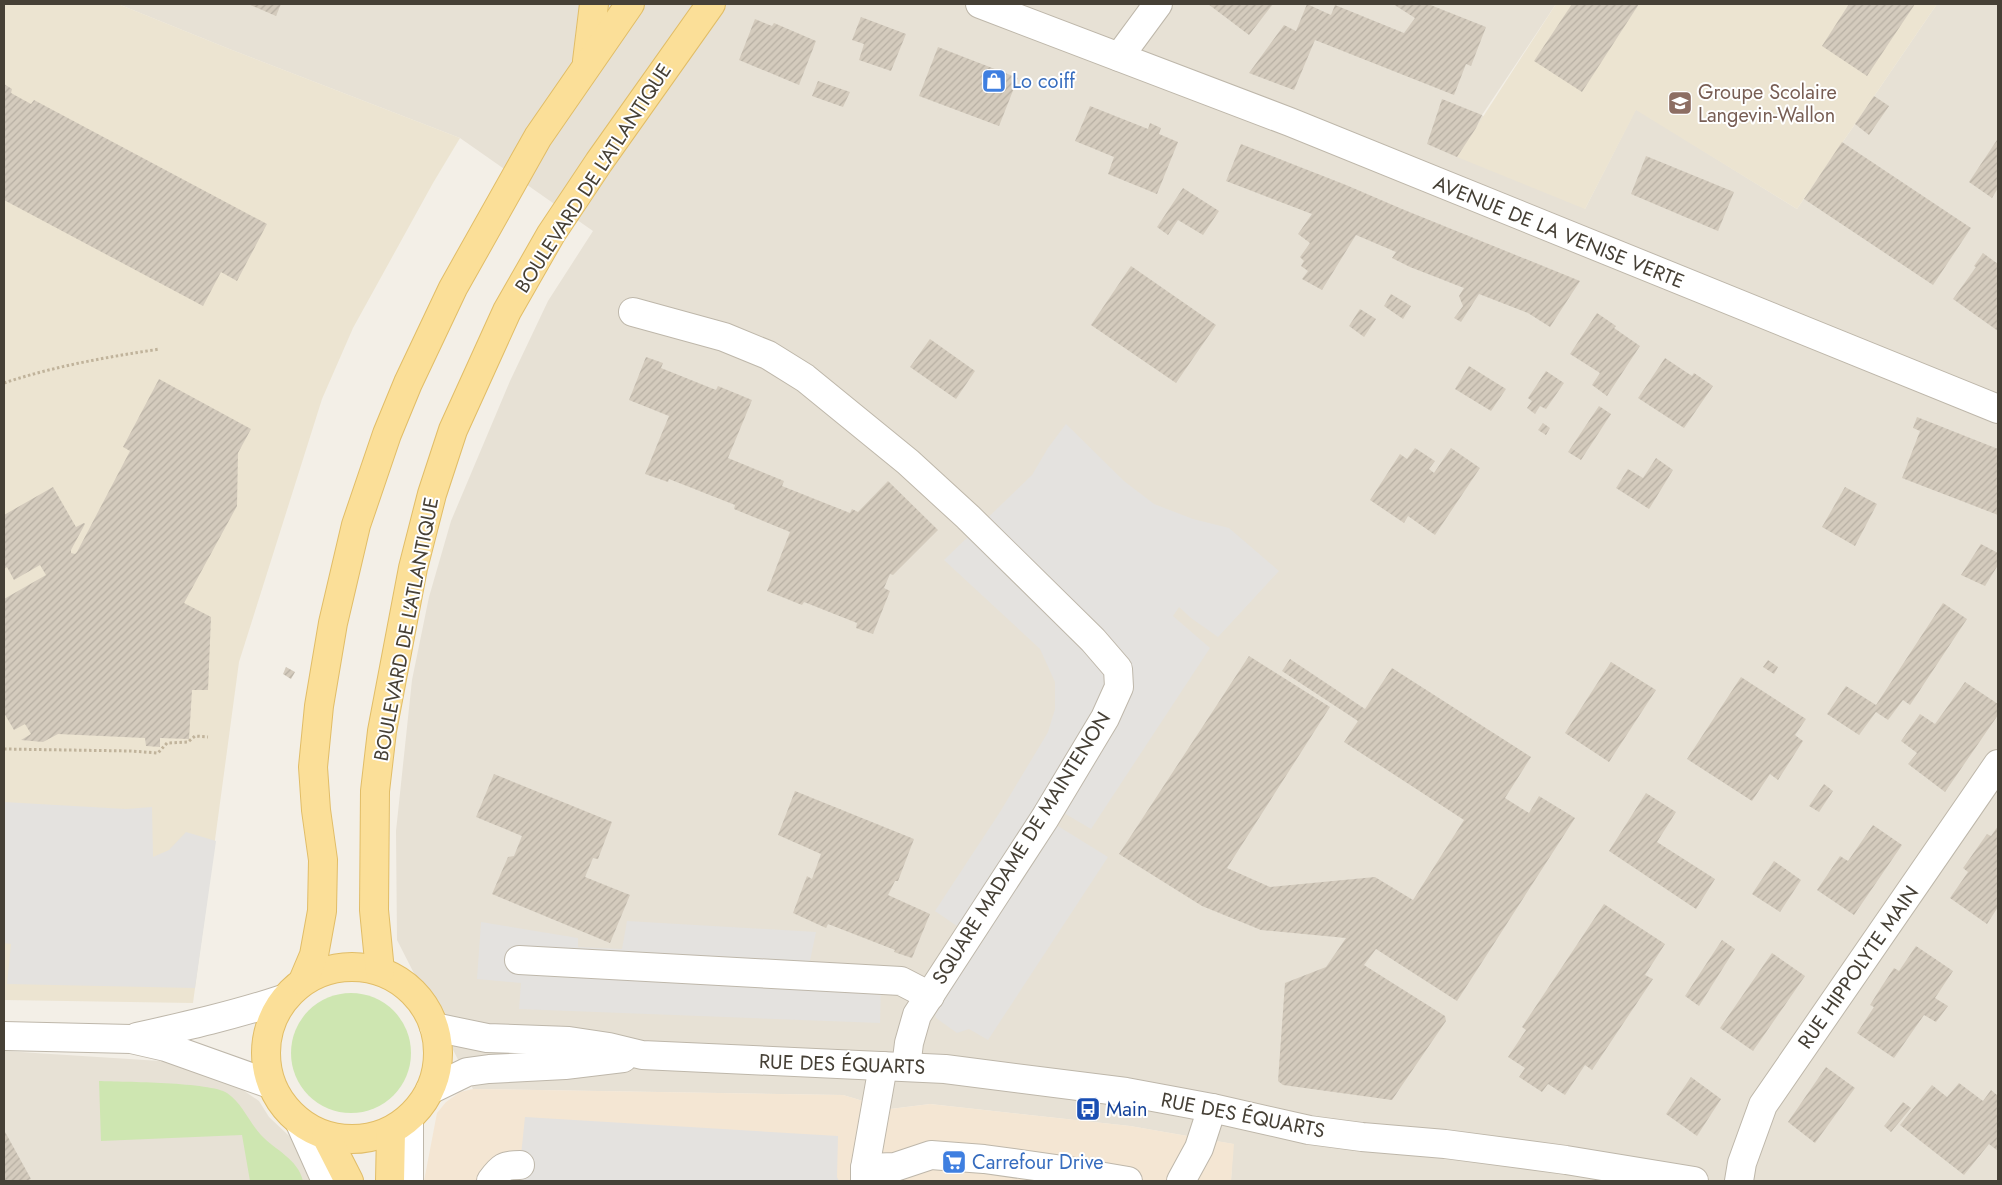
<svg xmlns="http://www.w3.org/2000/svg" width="2002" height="1185" viewBox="0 0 2002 1185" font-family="Jost,sans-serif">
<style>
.residential{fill:#e7e1d5}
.commercial{fill:#f4e6d3}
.education{fill:#ece4d1}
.green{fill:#cee6b1}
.parking{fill:#e4e2df}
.building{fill:url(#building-hatch)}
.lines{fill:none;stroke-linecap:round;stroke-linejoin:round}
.minor-casing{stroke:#beb7aa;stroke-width:30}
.major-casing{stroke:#e1bd67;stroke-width:30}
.path{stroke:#c0b39b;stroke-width:3;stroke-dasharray:2.5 2.5;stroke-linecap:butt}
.minor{stroke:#fff;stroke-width:28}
.major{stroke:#fbdf98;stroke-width:28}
.labels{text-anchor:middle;stroke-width:4;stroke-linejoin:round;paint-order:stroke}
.shop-label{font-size:20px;fill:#366cbe;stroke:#fff;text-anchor:start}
.education-label{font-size:20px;fill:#785e54;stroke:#fff;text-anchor:start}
.street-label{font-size:20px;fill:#464036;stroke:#fff}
.transit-label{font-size:20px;fill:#164399;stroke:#fff;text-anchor:start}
</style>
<defs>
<pattern id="building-hatch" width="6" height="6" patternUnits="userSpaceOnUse" patternTransform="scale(1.25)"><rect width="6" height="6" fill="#d4cbbd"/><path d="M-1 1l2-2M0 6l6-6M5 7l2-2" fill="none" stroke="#b7afa3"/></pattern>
</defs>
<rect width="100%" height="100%" fill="#f3efe7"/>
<g class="residential">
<path d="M 118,4 L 1556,4 L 1482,115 L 1585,209 L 1636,109 L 1797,209 L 1937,4 L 1998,4 L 1998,1181 L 1231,1181 L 1233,1144 L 1130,1126 L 930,1104 L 890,1109 L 843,1095 L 473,1089 L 397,940 L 396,831 L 412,680 L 429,597 L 451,521 L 510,381 L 548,301 L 593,231 L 460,138 L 227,48 Z"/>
<path d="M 4,1051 L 176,1062 L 237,1086 L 259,1101 L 269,1117 L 304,1150 L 314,1181 L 4,1181 Z"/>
</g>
<path class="commercial" d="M 473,1089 L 843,1095 L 890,1109 L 930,1104 L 1130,1126 L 1234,1144 L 1231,1181 L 424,1181 L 437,1113 L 446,1102 L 460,1092 Z"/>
<g class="education">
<path d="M 4,4 L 118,4 L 227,48 L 460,138 L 433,183 L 353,328 L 322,399 L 239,662 L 193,1003 L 4,1000 Z"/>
<path d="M 1556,4 L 1937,4 L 1797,209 L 1636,110 L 1585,209 L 1457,157 Z"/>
</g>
<g class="green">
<circle cx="351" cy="1053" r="60"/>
<path d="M 99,1081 C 123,1082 211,1082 227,1093 C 242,1103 249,1122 261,1135 C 275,1150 298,1159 303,1181 L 250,1181 L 242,1135 L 101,1141 Z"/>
</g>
<g class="parking">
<path d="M 1066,424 L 1124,481 L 1154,504 L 1193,519 L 1229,528 L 1279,571 L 1218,637 L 1191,618 L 1179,607 L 1173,616 L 1210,648 L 1091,829 L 1052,806 L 1045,818 L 1108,857 L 988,1040 L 969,1029 L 957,1033 L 936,1018 L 930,996 L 970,935 L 935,911 L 1000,812 L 1048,732 L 1055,709 L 1055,682 L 1040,649 L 944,560 L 1032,475 L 1048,448 Z"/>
<path d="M 4,802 L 126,809 L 152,807 L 153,857 L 169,850 L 186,832 L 216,841 L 195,988 L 7,984 L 11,944 L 4,943 Z"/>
<path d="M 627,921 L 816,932 L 807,975 L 881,980 L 880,1023 L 519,1009 L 521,983 L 477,979 L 481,922 L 578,938 L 578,947 L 622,949 Z"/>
<path d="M 525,1117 L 838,1136 L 837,1177 L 839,1181 L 505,1181 L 520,1165 Z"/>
</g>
<g class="building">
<path d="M 248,4 L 281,4 L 276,16 Z"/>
<path d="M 1208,4 L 1273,4 L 1249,35 Z"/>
<path d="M 1307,4 L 1331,15 L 1335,5 L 1404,33 L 1415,18 L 1393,4 L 1428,4 L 1486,27 L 1471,66 L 1466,64 L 1454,95 L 1315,40 L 1294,90 L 1249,73 L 1284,25 L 1296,31 Z"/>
<path d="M 1572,4 L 1639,4 L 1582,92 L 1534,61 Z"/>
<path d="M 1849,4 L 1915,4 L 1867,76 L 1822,46 Z"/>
<path d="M 861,17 L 906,34 L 891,71 L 859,60 L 864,44 L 852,40 Z"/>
<path d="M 755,19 L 772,26 L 774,23 L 816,41 L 799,85 L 739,60 Z"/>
<path d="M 938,47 L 1018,78 L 999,126 L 919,96 Z"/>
<path d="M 818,81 L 850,92 L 843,107 L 812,96 Z"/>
<path d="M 4,84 L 12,89 L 11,93 L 31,104 L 34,100 L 267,224 L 237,281 L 221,272 L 203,306 L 4,200 Z"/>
<path d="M 1874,96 L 1889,106 L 1869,135 L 1855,124 Z"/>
<path d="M 1442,99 L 1482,115 L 1476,128 L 1457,157 L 1427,144 Z"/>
<path d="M 1090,106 L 1148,129 L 1150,123 L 1161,128 L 1159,134 L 1178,142 L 1157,194 L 1108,174 L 1114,157 L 1075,141 Z"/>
<path d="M 1997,140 L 1998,141 L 1998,188 L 1992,198 L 1969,182 Z"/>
<path d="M 1842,142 L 1971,228 L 1933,285 L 1804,199 Z"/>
<path d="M 1241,144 L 1346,185 L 1402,209 L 1580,281 L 1550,327 L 1528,313 L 1479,294 L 1461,322 L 1454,318 L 1463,306 L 1459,296 L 1464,288 L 1410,267 L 1392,258 L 1396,252 L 1356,235 L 1322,290 L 1302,279 L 1308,271 L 1301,266 L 1304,261 L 1300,257 L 1310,243 L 1298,234 L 1312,214 L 1226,181 Z"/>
<path d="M 1646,156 L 1734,192 L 1718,231 L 1631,194 Z"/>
<path d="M 1183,188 L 1219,211 L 1203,235 L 1178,220 L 1168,235 L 1157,227 Z"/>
<path d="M 1983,253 L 1998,264 L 1998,331 L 1953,299 L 1976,267 L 1974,266 Z"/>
<path d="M 1131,266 L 1216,325 L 1176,383 L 1091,325 Z"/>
<path d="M 1391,294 L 1411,306 L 1403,319 L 1384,306 Z"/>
<path d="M 1360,309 L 1376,319 L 1364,337 L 1349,326 Z"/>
<path d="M 1597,313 L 1616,326 L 1614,328 L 1640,346 L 1607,396 L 1592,385 L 1600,373 L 1570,354 Z"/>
<path d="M 930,339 L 975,371 L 956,399 L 910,367 Z"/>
<path d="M 646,357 L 663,363 L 661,368 L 716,390 L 718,386 L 752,400 L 728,458 L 784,481 L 782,486 L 850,513 L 852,509 L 858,512 L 888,481 L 938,530 L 893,575 L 890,574 L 884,588 L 890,591 L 873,634 L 856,628 L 857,623 L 804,602 L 802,605 L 767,591 L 790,532 L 734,509 L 735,505 L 669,479 L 668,482 L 645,474 L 669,416 L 629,400 Z"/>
<path d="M 1665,358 L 1692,376 L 1694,373 L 1713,386 L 1684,428 L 1638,398 Z"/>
<path d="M 1469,366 L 1506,389 L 1491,411 L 1455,389 Z"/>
<path d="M 1546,371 L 1564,383 L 1546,409 L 1540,406 L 1535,414 L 1527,408 L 1532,401 L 1528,398 Z"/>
<path d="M 159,379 L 251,429 L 238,453 L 237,506 L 184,603 L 211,617 L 208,690 L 192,690 L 189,739 L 160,738 L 160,747 L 146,746 L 145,738 L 58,734 L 43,742 L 21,740 L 31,734 L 25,724 L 14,730 L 4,713 L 4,599 L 46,575 L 40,565 L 14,580 L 7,567 L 4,569 L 4,515 L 53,487 L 76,527 L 84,523 L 85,524 L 71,550 L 71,553 L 75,554 L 77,552 L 130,451 L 123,447 Z"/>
<path d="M 1599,406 L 1611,414 L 1581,460 L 1568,452 Z"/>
<path d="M 1917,417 L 1998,449 L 1998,515 L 1902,478 L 1920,431 L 1913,428 Z"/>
<path d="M 1543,423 L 1550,428 L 1546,435 L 1538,430 Z"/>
<path d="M 1415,448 L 1435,461 L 1429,469 L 1434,473 L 1451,448 L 1480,468 L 1435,535 L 1408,516 L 1404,523 L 1370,500 L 1400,454 L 1407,459 Z"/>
<path d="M 1656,458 L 1673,470 L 1649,509 L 1616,488 L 1628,469 L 1643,478 Z"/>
<path d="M 1845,487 L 1877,504 L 1855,546 L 1822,527 Z"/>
<path d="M 1981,544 L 1998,553 L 1998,565 L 1985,586 L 1961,575 Z"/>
<path d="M 1943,603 L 1967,619 L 1910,705 L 1903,700 L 1888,720 L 1876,712 L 1859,735 L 1827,714 L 1846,686 L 1876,705 Z"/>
<path d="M 1249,656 L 1330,707 L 1227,868 L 1270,887 L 1375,877 L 1413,900 L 1464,820 L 1344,742 L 1358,721 L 1282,671 L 1290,659 L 1365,709 L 1392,668 L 1531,757 L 1505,798 L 1529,813 L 1539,796 L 1575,818 L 1457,1001 L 1376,949 L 1364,965 L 1445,1016 L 1446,1021 L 1392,1100 L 1283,1085 L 1278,1081 L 1285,983 L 1326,967 L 1346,938 L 1261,930 L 1202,906 L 1119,854 Z"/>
<path d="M 1768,660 L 1778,667 L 1774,674 L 1763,667 Z"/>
<path d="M 1611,662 L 1656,690 L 1609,762 L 1565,733 Z"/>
<path d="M 286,667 L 295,672 L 291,679 L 283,674 Z"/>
<path d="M 1741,677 L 1806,719 L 1795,735 L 1803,741 L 1778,780 L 1770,774 L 1752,801 L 1687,759 Z"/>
<path d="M 1965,682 L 1998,704 L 1998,715 L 1945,792 L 1908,764 L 1917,753 L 1901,741 L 1920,714 L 1935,724 Z"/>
<path d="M 494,774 L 612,822 L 598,859 L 593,858 L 585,877 L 630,895 L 610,943 L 492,894 L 508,857 L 514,856 L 522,836 L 476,817 Z"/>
<path d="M 1824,784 L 1833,791 L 1819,812 L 1809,806 Z"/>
<path d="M 795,791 L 914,839 L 898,881 L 895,881 L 888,895 L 930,914 L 912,958 L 894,952 L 895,950 L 828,924 L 826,928 L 793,913 L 807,876 L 812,879 L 821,854 L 778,835 Z"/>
<path d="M 1646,793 L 1676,812 L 1657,842 L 1715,879 L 1696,909 L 1609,851 Z"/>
<path d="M 1873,825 L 1902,845 L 1854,915 L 1817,890 L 1840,856 L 1848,861 Z"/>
<path d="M 1998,826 L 1998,907 L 1987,924 L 1950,898 L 1968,872 L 1963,868 L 1987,834 L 1991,836 Z"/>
<path d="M 1774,861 L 1801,880 L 1780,912 L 1752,894 Z"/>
<path d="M 1604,904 L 1665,944 L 1645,975 L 1653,979 L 1592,1070 L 1585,1065 L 1565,1095 L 1548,1084 L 1542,1092 L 1519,1077 L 1525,1068 L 1508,1057 L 1526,1030 L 1522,1027 Z"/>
<path d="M 1722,940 L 1735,949 L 1699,1006 L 1685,996 Z"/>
<path d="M 1916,946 L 1953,971 L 1935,998 L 1948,1006 L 1936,1022 L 1924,1015 L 1894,1058 L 1857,1033 L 1874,1007 L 1870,1005 L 1882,986 L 1894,968 L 1899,971 Z"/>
<path d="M 1772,953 L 1805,976 L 1753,1051 L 1720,1028 Z"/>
<path d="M 1826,1067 L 1855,1088 L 1815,1143 L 1788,1122 Z"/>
<path d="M 1691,1077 L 1721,1099 L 1697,1136 L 1666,1114 Z"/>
<path d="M 1959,1083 L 1983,1101 L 1991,1090 L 1998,1096 L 1998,1151 L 1989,1144 L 1964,1175 L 1900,1125 L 1932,1085 L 1947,1097 Z"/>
<path d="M 1903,1102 L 1911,1108 L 1891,1132 L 1884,1126 Z"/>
<path d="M 4,1130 L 31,1179 L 26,1181 L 4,1181 Z"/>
</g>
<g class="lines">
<defs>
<g id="minor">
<path d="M 980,4 L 1290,122 L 1998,409"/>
<path d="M 1119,57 L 1158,4"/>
<path d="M 633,312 L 724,337 L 768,355 L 805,378 L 908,462 L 968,517 L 1093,640 L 1118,669 L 1119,687 L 1105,718 L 1045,818 L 917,1015 L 909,1043 L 906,1067"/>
<path d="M 519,960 L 901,981 L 930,996"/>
<path d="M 434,1027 L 487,1038 L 569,1041 L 609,1047 L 642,1055 L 945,1069 L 1126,1092 L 1212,1108 L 1309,1130 L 1362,1137 L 1445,1144 L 1566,1160 L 1694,1181"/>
<path d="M 4,1036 L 131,1039 L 166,1047 L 270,1084"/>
<path d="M 137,1037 C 186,1026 235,1015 283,999"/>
<path d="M 430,1090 L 467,1072 L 489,1069 L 565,1065 L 623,1058"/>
<path d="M 409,1119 L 409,1181"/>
<path d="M 300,1123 L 326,1181"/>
<path d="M 865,1168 L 895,1167 L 931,1155 L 984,1159 L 1063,1170 L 1128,1181"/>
<path d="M 491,1181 C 501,1167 504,1165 520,1165"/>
<path d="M 865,1181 L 865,1168 L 883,1066"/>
<path d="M 1181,1181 L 1199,1148 L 1212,1108"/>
<path d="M 1739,1181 L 1742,1163 L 1763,1105 L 1998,764"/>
</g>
<g id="major">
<path d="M 587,61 L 594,4"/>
<circle cx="352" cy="1053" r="86"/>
<path d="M 380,971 L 374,910 L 375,791 L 382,731 L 413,568 L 432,494 L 453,430 L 507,311 L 551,234 L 599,162 L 711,4"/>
<path d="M 303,981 L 314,955 L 322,911 L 323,860 L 316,810 L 313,767 L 319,706 L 333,623 L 356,525 L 387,434 L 408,383 L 453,288 L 538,137 L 630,4"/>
<path d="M 326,1136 L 349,1181"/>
<path d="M 390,1181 L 391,1131"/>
</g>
</defs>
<use href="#minor" class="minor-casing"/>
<use href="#major" class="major-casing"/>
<g class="path">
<path d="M 4,383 C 55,366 107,357 160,349"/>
<path d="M 4,749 L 131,751 L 158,753 L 167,743 L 188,742 L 195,736 L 208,737"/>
</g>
<use href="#minor" class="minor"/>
<use href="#major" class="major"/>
</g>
<defs>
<symbol id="shop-square" viewBox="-11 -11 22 22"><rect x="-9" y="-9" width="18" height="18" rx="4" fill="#3f7fe0" stroke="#fff"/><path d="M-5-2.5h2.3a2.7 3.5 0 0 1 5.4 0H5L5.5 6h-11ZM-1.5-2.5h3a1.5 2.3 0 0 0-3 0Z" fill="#fff"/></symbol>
<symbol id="school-square" viewBox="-11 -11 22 22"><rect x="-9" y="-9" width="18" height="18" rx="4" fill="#8d6e63" stroke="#fff"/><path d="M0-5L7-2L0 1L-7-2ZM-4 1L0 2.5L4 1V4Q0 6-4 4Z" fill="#fff"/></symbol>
<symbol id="bus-square" viewBox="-11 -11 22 22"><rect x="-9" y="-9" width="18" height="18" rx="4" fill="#1a4fb4" stroke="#fff"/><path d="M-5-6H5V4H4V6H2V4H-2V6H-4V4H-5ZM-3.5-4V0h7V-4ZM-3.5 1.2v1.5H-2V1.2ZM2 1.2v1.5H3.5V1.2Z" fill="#fff"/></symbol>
<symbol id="supermarket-square" viewBox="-11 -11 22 22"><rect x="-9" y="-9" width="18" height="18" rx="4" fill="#3f7fe0" stroke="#fff"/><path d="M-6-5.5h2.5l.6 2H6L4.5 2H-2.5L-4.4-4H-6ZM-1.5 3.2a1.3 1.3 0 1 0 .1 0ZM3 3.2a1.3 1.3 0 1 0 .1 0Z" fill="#fff"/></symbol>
</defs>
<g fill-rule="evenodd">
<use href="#shop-square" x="980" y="67" width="28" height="28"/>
<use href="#school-square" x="1666" y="89" width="28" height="28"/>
<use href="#bus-square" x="1074" y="1095" width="28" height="28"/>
<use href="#supermarket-square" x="940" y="1148" width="28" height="28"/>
</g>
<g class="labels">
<g class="shop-label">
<text x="1012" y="88">Lo coiff</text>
<text x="972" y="1169">Carrefour Drive</text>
</g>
<g class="education-label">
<text x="1698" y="99">Groupe Scolaire<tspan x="1698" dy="23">Langevin-Wallon</tspan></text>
</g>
<g class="street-label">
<text transform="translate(593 178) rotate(-57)" y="7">BOULEVARD DE L'ATLANTIQUE</text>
<text transform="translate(1559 232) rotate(22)" y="7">AVENUE DE LA VENISE VERTE</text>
<text transform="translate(406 629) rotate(-79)" y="7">BOULEVARD DE L'ATLANTIQUE</text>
<text transform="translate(1021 848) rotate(-58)" y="7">SQUARE MADAME DE MAINTENON</text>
<text transform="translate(1858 967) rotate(-55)" y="7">RUE HIPPOLYTE MAIN</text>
<text transform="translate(842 1064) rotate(2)" y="7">RUE DES ÉQUARTS</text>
<text transform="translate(1243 1115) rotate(11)" y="7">RUE DES ÉQUARTS</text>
</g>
<g class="transit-label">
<text x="1106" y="1116">Main</text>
</g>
</g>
<rect width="2002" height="1185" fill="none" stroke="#464036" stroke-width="10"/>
</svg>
